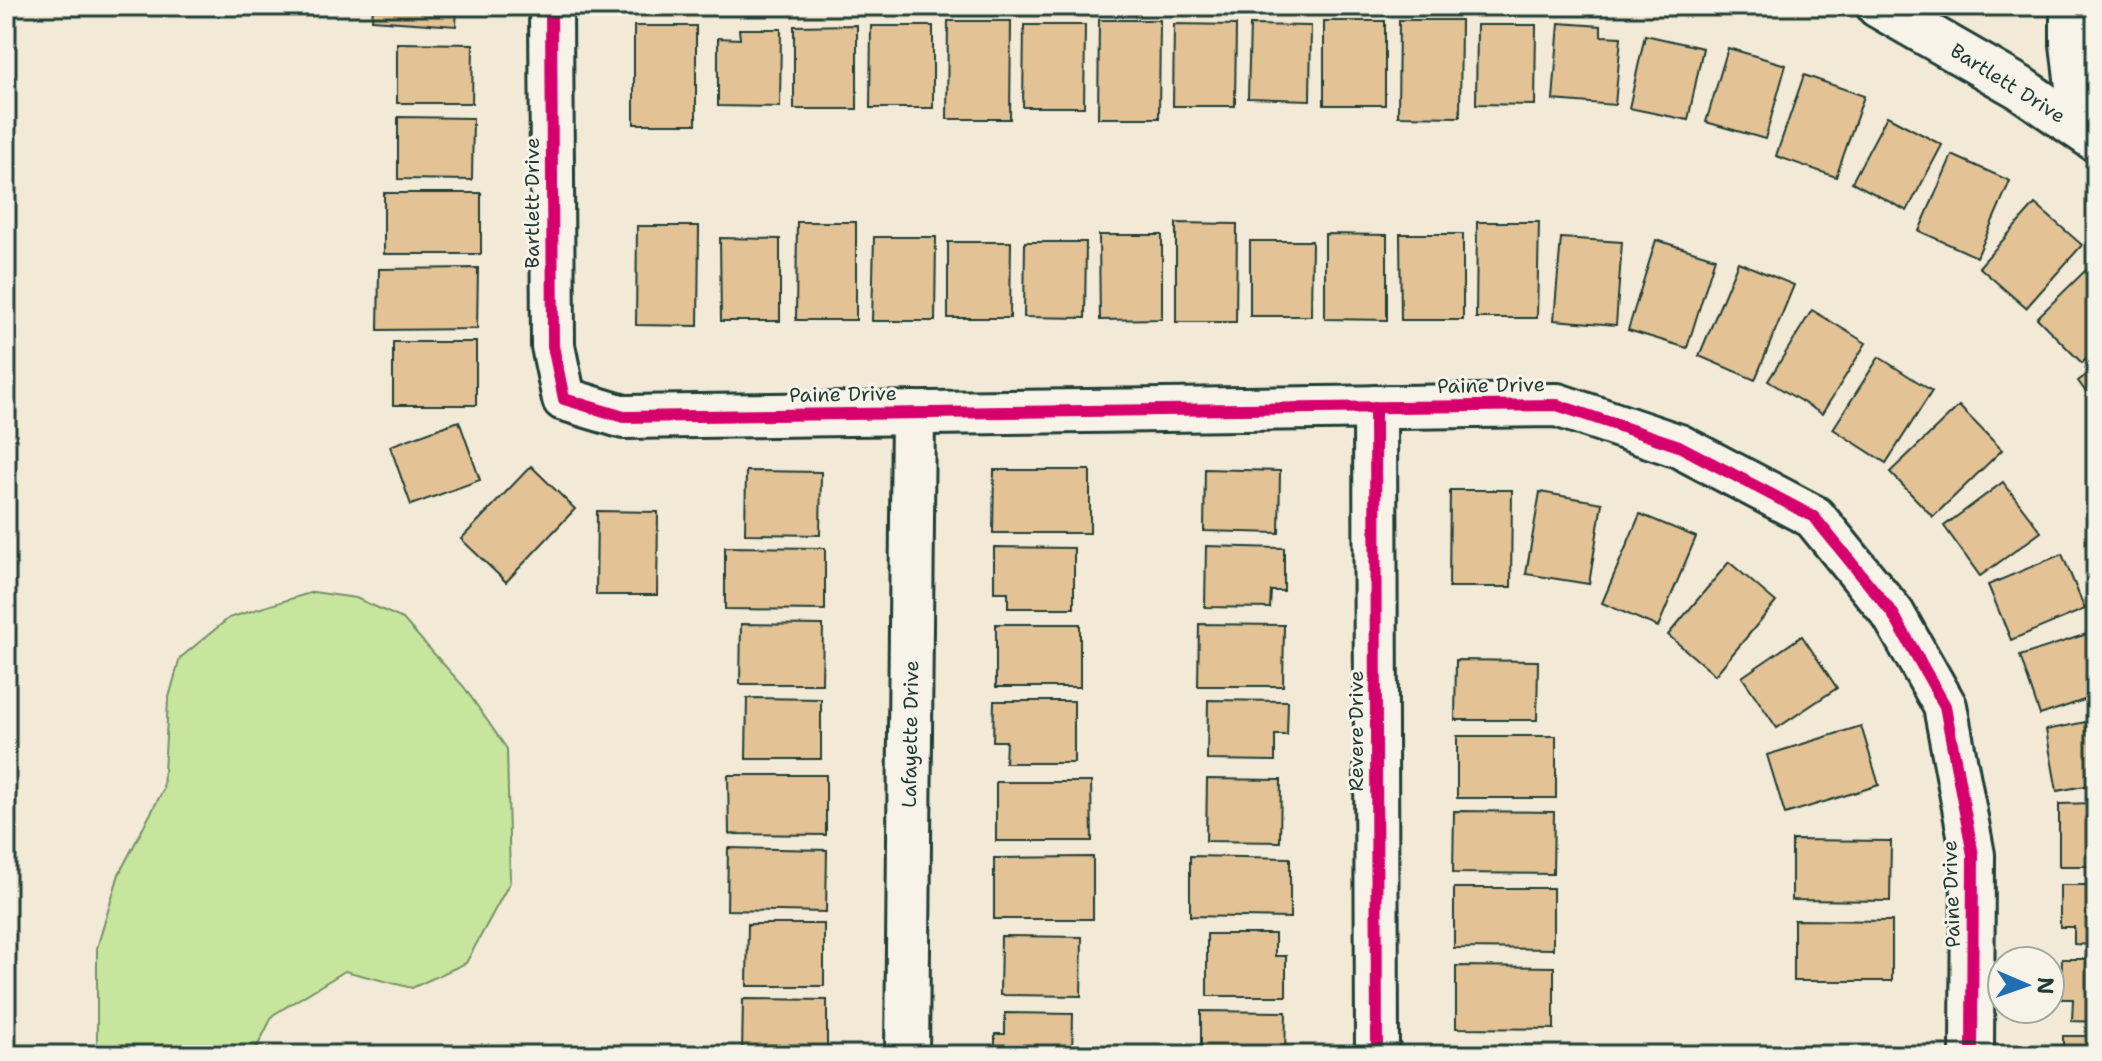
<svg xmlns="http://www.w3.org/2000/svg" width="2102" height="1061" viewBox="0 0 2102 1061" font-family="'Shantell Sans',sans-serif">
<style>
.green{fill:#c7e59d;stroke:#739168;stroke-width:2}
.building{fill:#e3c295;stroke:#1f3d34;stroke-width:2}
.lines{fill:none;stroke-linecap:round;stroke-linejoin:round}
.street-casing{stroke:#1f3d34;stroke-width:48}
.street{stroke:#f7f3e8;stroke-width:42}
.cycleway-casing{stroke:#f7f3e8;stroke-width:17}
.cycleway{stroke:#d6006c;stroke-width:12}
.labels{text-anchor:middle;stroke-width:6;stroke-linejoin:round;paint-order:stroke}
.street-label{font-size:20px;fill:#1f3d34;stroke:#f7f3e8}
</style>
<rect width="100%" height="100%" fill="#f3e9d7"/>
<filter id="ink" filterUnits="userSpaceOnUse"><feTurbulence type="fractalNoise" baseFrequency=".0125" numOctaves="2"/><feDisplacementMap in="SourceGraphic" scale="16" xChannelSelector="R" yChannelSelector="G"/><feConvolveMatrix kernelMatrix="1 2 1 2 8 2 1 2 1" color-interpolation-filters="sRGB"/></filter>
<g filter="url(#ink)">
<path class="green" d="M 313,592 L 356,598 L 403,619 L 464,687 L 507,749 L 510,882 L 466,963 L 412,988 L 345,971 L 273,1015 L 253,1055 L 97,1055 L 97,948 L 119,874 L 163,790 L 168,701 L 180,658 L 229,618 Z"/>
<g class="building">
<path d="M 373,6 L 457,6 L 456,26 L 372,20 Z"/>
<path d="M 1099,20 L 1160,20 L 1159,118 L 1098,118 Z"/>
<path d="M 1399,20 L 1461,20 L 1460,117 L 1398,116 Z"/>
<path d="M 948,21 L 1011,21 L 1010,119 L 947,119 Z"/>
<rect x="1324" y="21" width="61" height="84"/>
<path d="M 1559,23 L 1601,26 L 1601,36 L 1621,37 L 1615,105 L 1553,100 Z"/>
<path d="M 1174,24 L 1236,25 L 1235,106 L 1173,106 Z"/>
<path d="M 857,25 L 857,109 L 794,109 L 794,26 Z"/>
<path d="M 1024,25 L 1085,25 L 1084,107 L 1023,107 Z"/>
<path d="M 1250,25 L 1311,26 L 1310,100 L 1248,98 Z"/>
<path d="M 1477,25 L 1536,25 L 1535,105 L 1476,104 Z"/>
<rect x="634" y="26" width="62" height="98"/>
<path d="M 871,26 L 933,26 L 933,108 L 870,108 Z"/>
<path d="M 739,29 L 781,29 L 780,107 L 718,106 L 718,38 L 740,39 Z"/>
<path d="M 1645,35 L 1703,48 L 1688,120 L 1629,108 Z"/>
<path d="M 397,43 L 473,44 L 472,103 L 397,103 Z"/>
<path d="M 1728,48 L 1786,65 L 1765,139 L 1706,122 Z"/>
<path d="M 1804,75 L 1864,96 L 1836,177 L 1776,156 Z"/>
<path d="M 1887,116 L 1942,145 L 1907,211 L 1852,182 Z"/>
<path d="M 398,117 L 473,118 L 472,180 L 398,179 Z"/>
<path d="M 1952,155 L 2010,181 L 1977,257 L 1919,231 Z"/>
<rect x="384" y="193" width="97" height="61"/>
<path d="M 2035,204 L 2082,245 L 2026,308 L 1979,267 Z"/>
<path d="M 797,222 L 856,222 L 856,320 L 796,320 Z"/>
<path d="M 1477,222 L 1539,222 L 1537,318 L 1476,318 Z"/>
<path d="M 1176,223 L 1237,224 L 1236,322 L 1176,322 Z"/>
<path d="M 637,226 L 699,226 L 698,326 L 636,325 Z"/>
<path d="M 1325,234 L 1387,235 L 1387,320 L 1325,319 Z"/>
<path d="M 1400,234 L 1463,234 L 1463,320 L 1401,320 Z"/>
<path d="M 1099,235 L 1162,235 L 1162,319 L 1100,320 Z"/>
<path d="M 874,237 L 936,237 L 935,321 L 872,321 Z"/>
<path d="M 720,238 L 780,239 L 780,321 L 721,321 Z"/>
<path d="M 1561,238 L 1622,242 L 1616,325 L 1554,320 Z"/>
<path d="M 1656,240 L 1715,258 L 1687,348 L 1628,330 Z"/>
<path d="M 1250,241 L 1312,241 L 1311,316 L 1250,316 Z"/>
<path d="M 948,242 L 1011,242 L 1010,318 L 948,318 Z"/>
<path d="M 1025,242 L 1086,242 L 1085,318 L 1024,317 Z"/>
<path d="M 2095,261 L 2096,349 L 2082,363 L 2037,318 Z"/>
<path d="M 1738,262 L 1794,285 L 1755,380 L 1699,356 Z"/>
<path d="M 478,268 L 477,329 L 378,330 L 379,269 Z"/>
<path d="M 1812,310 L 1866,343 L 1822,414 L 1768,381 Z"/>
<rect x="393" y="342" width="83" height="63"/>
<path d="M 1879,357 L 1932,391 L 1886,463 L 1833,429 Z"/>
<path d="M 2096,368 L 2096,406 L 2078,381 Z"/>
<path d="M 1959,406 L 2002,450 L 1933,517 L 1890,472 Z"/>
<path d="M 459,421 L 480,480 L 411,505 L 390,446 Z"/>
<path d="M 531,466 L 575,509 L 506,582 L 461,539 Z"/>
<path d="M 1205,469 L 1280,471 L 1279,533 L 1204,531 Z"/>
<path d="M 994,470 L 1090,470 L 1090,533 L 993,533 Z"/>
<path d="M 746,471 L 821,472 L 820,535 L 745,534 Z"/>
<path d="M 2003,482 L 2041,532 L 1980,576 L 1944,526 Z"/>
<path d="M 1450,490 L 1512,490 L 1511,587 L 1449,587 Z"/>
<path d="M 1540,492 L 1602,503 L 1589,584 L 1526,574 Z"/>
<path d="M 597,511 L 658,512 L 657,595 L 596,595 Z"/>
<path d="M 1640,514 L 1696,537 L 1658,627 L 1602,603 Z"/>
<path d="M 1206,546 L 1284,548 L 1284,591 L 1271,591 L 1270,608 L 1205,607 Z"/>
<path d="M 725,547 L 825,548 L 825,610 L 725,609 Z"/>
<path d="M 994,547 L 1074,548 L 1074,608 L 1008,608 L 1008,592 L 994,592 Z"/>
<path d="M 2062,554 L 2085,609 L 2011,640 L 1988,585 Z"/>
<path d="M 1729,562 L 1776,602 L 1715,675 L 1668,635 Z"/>
<path d="M 741,624 L 823,625 L 822,684 L 740,684 Z"/>
<rect x="996" y="624" width="84" height="63"/>
<path d="M 1199,624 L 1284,625 L 1283,686 L 1198,686 Z"/>
<path d="M 2096,631 L 2096,696 L 2040,715 L 2020,656 Z"/>
<path d="M 1802,636 L 1837,688 L 1777,728 L 1742,677 Z"/>
<path d="M 1456,660 L 1538,661 L 1537,720 L 1455,720 Z"/>
<path d="M 747,698 L 821,699 L 821,759 L 746,759 Z"/>
<path d="M 1208,700 L 1288,701 L 1287,735 L 1275,735 L 1275,761 L 1207,760 Z"/>
<path d="M 994,701 L 1074,701 L 1074,763 L 1005,763 L 1006,741 L 993,741 Z"/>
<path d="M 2096,720 L 2096,784 L 2057,791 L 2046,730 Z"/>
<path d="M 1861,726 L 1879,785 L 1785,814 L 1767,755 Z"/>
<rect x="1457" y="736" width="99" height="62"/>
<path d="M 728,775 L 826,775 L 826,835 L 729,834 Z"/>
<path d="M 1207,779 L 1281,780 L 1280,842 L 1206,841 Z"/>
<path d="M 996,782 L 1091,782 L 1092,841 L 996,841 Z"/>
<path d="M 2096,803 L 2096,866 L 2059,866 L 2059,804 Z"/>
<path d="M 1454,811 L 1554,812 L 1553,874 L 1453,873 Z"/>
<path d="M 1792,840 L 1891,841 L 1890,901 L 1792,900 Z"/>
<path d="M 728,848 L 827,850 L 826,912 L 727,910 Z"/>
<path d="M 1190,856 L 1290,858 L 1290,918 L 1190,916 Z"/>
<path d="M 1093,857 L 1093,919 L 994,919 L 994,858 Z"/>
<path d="M 2060,885 L 2096,885 L 2096,945 L 2074,944 L 2074,927 L 2060,927 Z"/>
<path d="M 1454,888 L 1553,888 L 1553,949 L 1454,948 Z"/>
<path d="M 1794,920 L 1892,921 L 1892,981 L 1794,981 Z"/>
<path d="M 748,924 L 824,924 L 824,986 L 747,986 Z"/>
<path d="M 1207,934 L 1275,934 L 1275,956 L 1286,956 L 1286,996 L 1207,996 Z"/>
<path d="M 1001,936 L 1082,937 L 1081,996 L 1000,995 Z"/>
<path d="M 2062,959 L 2096,959 L 2096,1022 L 2072,1021 L 2073,999 L 2061,999 Z"/>
<path d="M 1456,966 L 1554,967 L 1554,1029 L 1456,1028 Z"/>
<path d="M 743,999 L 827,1000 L 827,1055 L 742,1055 Z"/>
<path d="M 1201,1011 L 1286,1012 L 1285,1055 L 1201,1055 Z"/>
<path d="M 1005,1013 L 1073,1014 L 1072,1055 L 995,1055 L 995,1034 L 1005,1034 Z"/>
<rect x="2063" y="1036" width="33" height="19"/>
</g>
<g class="lines">
<defs>
<g id="street">
<path d="M 551,6 L 553,346 L 564,399 L 624,417 L 1557,405 L 1679,446 L 1814,517 L 1893,614 L 1945,706 L 1973,855 L 1972,1055"/>
<path d="M 1878,6 L 2019,87 L 2096,140"/>
<path d="M 2072,6 L 2072,44 L 2082,129"/>
<path d="M 1375,407 L 1377,1055"/>
<path d="M 907,1055 L 913,413"/>
</g>
</defs>
<use href="#street" class="street-casing"/>
<use href="#street" class="street"/>
<defs>
<g id="cycleway">
<path d="M 551,6 L 553,346 L 564,399 L 624,417 L 1557,405 L 1679,446 L 1814,517 L 1893,614 L 1945,706 L 1973,855 L 1972,1055"/>
<path d="M 1375,407 L 1377,1055"/>
</g>
</defs>
<use href="#cycleway" class="cycleway-casing"/>
<use href="#cycleway" class="cycleway"/>
</g>
</g>
<g class="labels">
<g class="street-label">
<text transform="translate(2008 83) rotate(32)" y="7">Bartlett Drive</text>
<text transform="translate(532 203) rotate(-90)" y="7">Bartlett Drive</text>
<text transform="translate(1491 385) rotate(-1)" y="7">Paine Drive</text>
<text transform="translate(843 394) rotate(-1)" y="7">Paine Drive</text>
<text transform="translate(1356 731) rotate(-90)" y="7">Revere Drive</text>
<text transform="translate(910 734) rotate(-89)" y="7">Lafayette Drive</text>
<text transform="translate(1951 894) rotate(-92)" y="7">Paine Drive</text>
</g>
</g>
<rect width="2102" height="1061" fill="none" stroke="#f7f3e8" stroke-width="32"/>
<rect x="16" y="16" width="2070" height="1029" fill="none" stroke="#1f3d34" stroke-width="3" filter="url(#ink)"/>
<g transform="translate(2026 985) rotate(92)"><circle r="38" fill="#f7f3e8" stroke="#a1aaa0" stroke-width="2"/>
<path d="M0-6L14 30L0 20L-14 30Z" fill="#1f6fb2"/>
<text y="-12" font-size="22" font-weight="bold" text-anchor="middle" fill="#1f3d34">N</text>
</g>
</svg>
